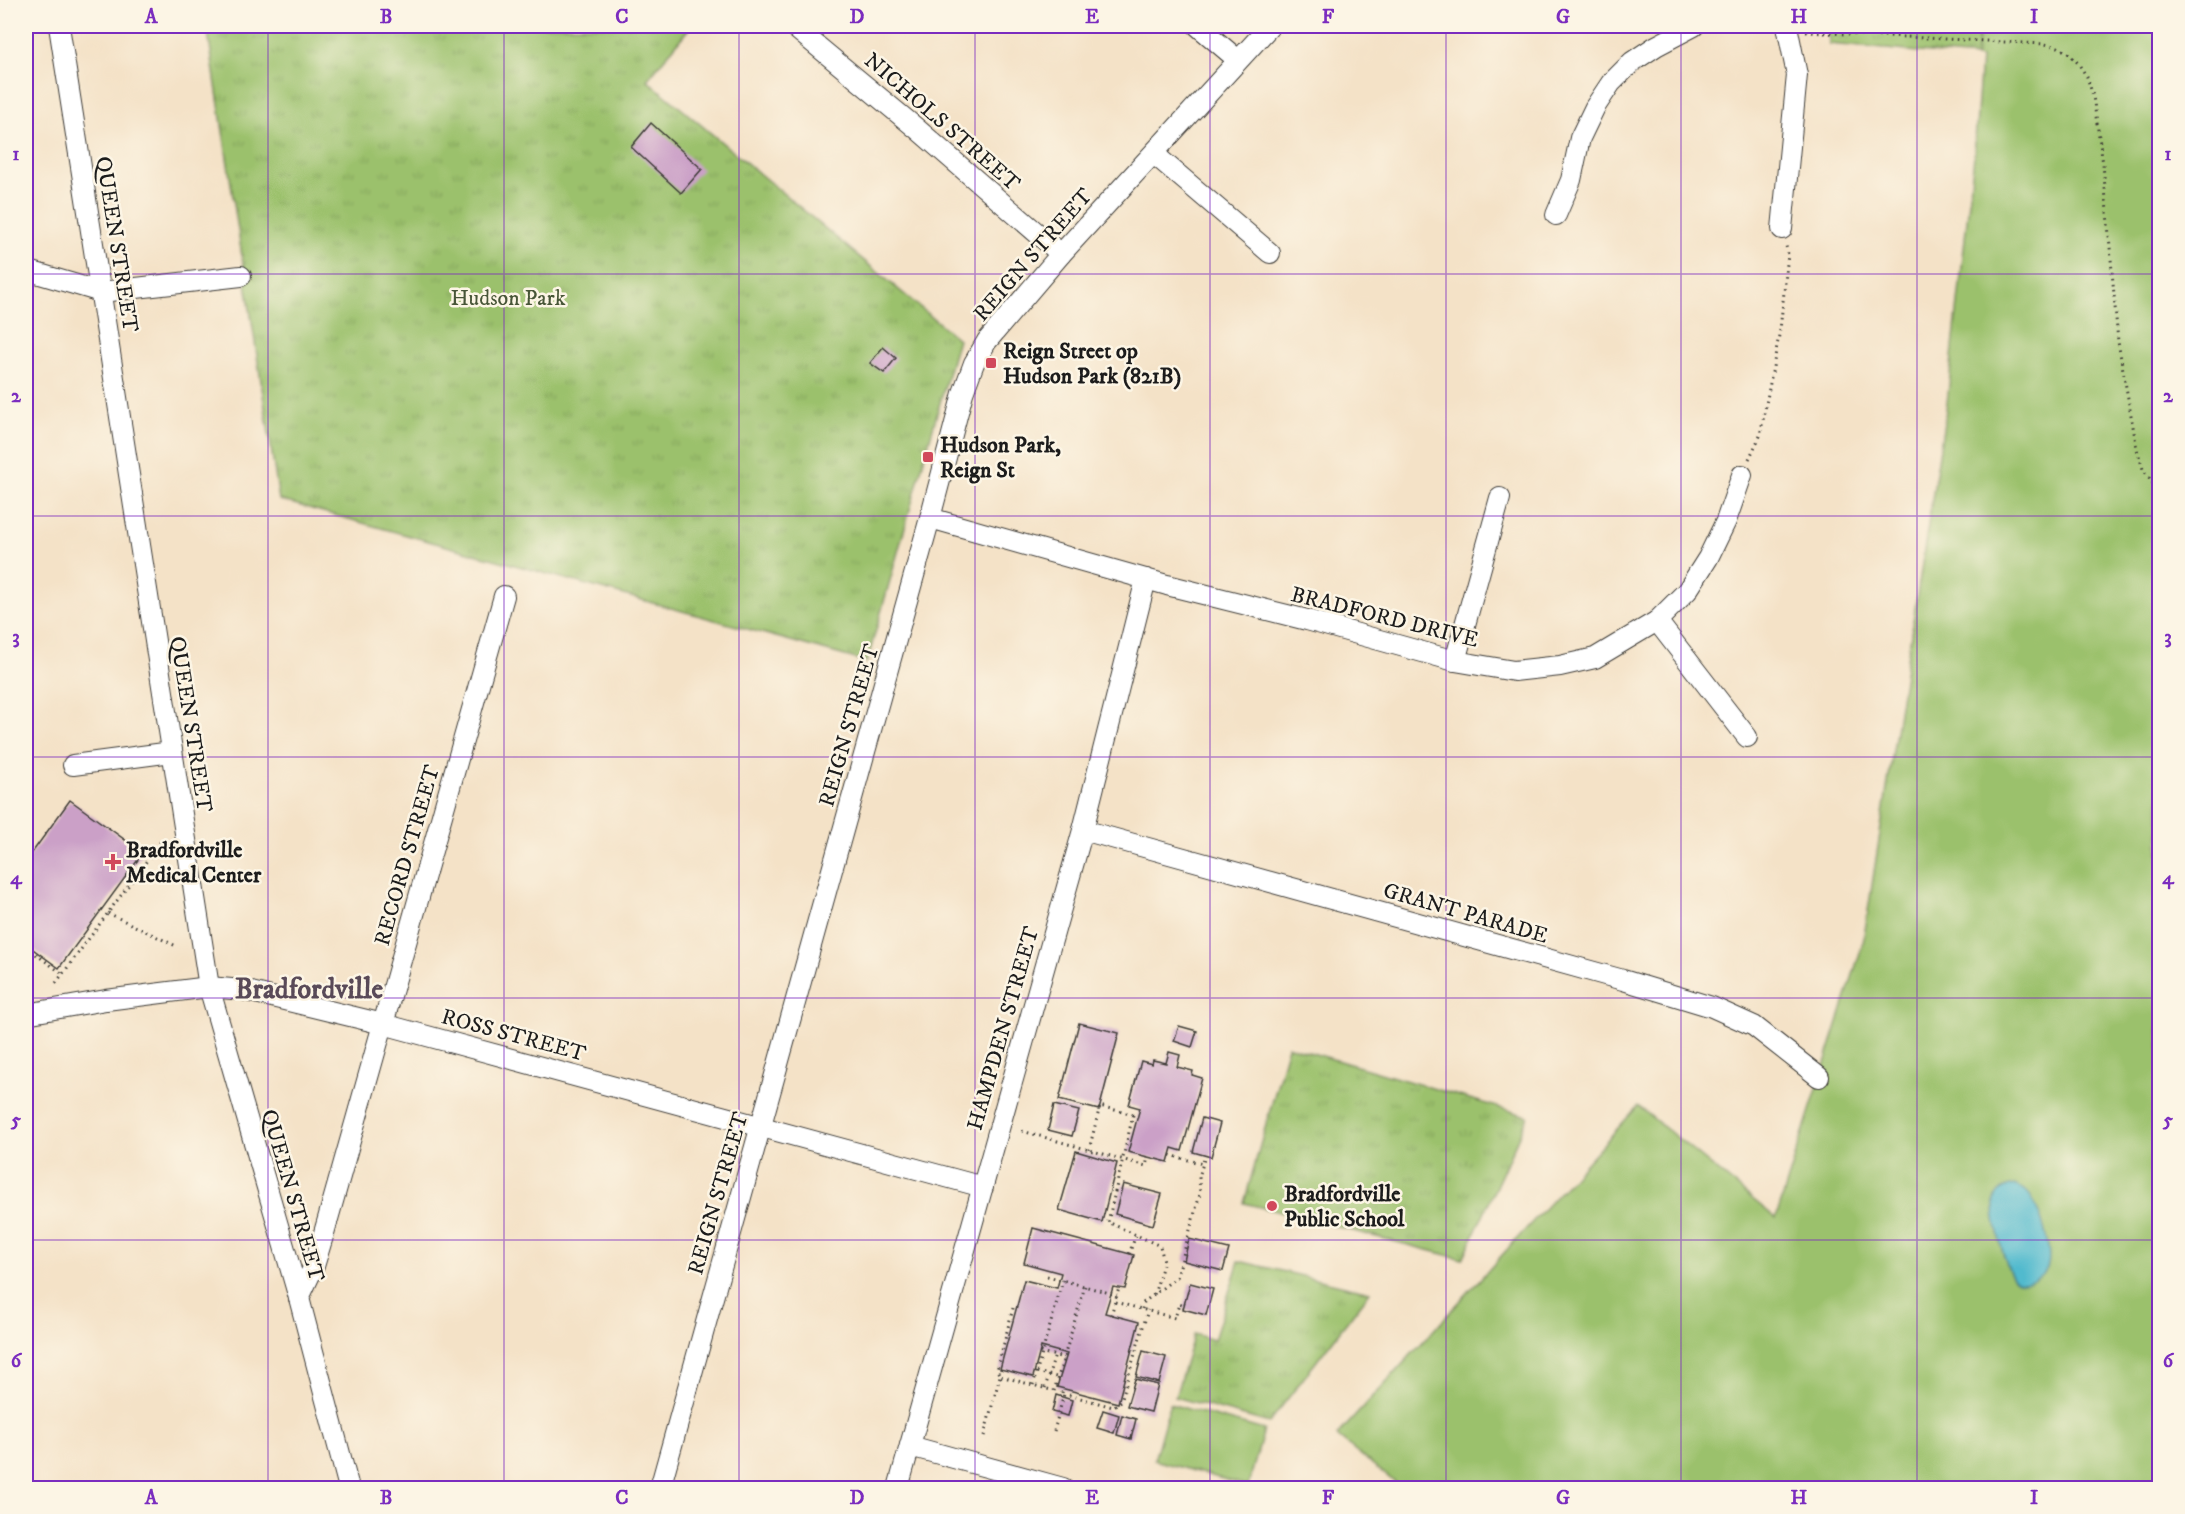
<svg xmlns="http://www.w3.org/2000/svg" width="2185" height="1514" viewBox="0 0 2185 1514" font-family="'IM FELL DW Pica',serif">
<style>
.grass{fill:#9bc16c;stroke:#5c6e44;stroke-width:1.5}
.park{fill:url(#park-tufts);stroke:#5c6e44;stroke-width:1.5}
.water{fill:#51bace;stroke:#366b75;stroke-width:1.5}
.building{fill:#cba0c7}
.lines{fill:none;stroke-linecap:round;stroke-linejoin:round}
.minor-casing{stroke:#3c3a36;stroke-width:22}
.path{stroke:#3c3a36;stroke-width:3;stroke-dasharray:1.5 4.5;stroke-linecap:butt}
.minor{stroke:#fff;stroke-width:20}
.grid{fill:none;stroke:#7b2cbf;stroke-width:1.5;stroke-opacity:0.55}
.poi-dot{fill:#d1495b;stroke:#fcf5e5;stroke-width:2}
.labels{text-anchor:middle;stroke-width:5;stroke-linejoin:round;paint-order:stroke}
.street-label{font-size:22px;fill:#1c1c1c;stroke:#fcf5e5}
.park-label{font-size:22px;fill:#485638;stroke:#fcf5e5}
.poi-label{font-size:22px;font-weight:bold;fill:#1c1c1c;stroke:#fcf5e5;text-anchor:start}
.district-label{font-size:28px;font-weight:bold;fill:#594a58;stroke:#fcf5e5}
.neatline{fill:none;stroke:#7b2cbf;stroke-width:2}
.grid-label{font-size:20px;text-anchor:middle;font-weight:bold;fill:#7b2cbf}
</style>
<defs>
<pattern id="park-tufts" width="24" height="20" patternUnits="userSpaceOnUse" patternTransform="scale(1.5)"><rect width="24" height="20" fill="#9bc16c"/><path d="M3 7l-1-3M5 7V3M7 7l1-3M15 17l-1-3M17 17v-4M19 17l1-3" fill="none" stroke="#85a55d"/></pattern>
</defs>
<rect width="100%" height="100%" fill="#fcf5e5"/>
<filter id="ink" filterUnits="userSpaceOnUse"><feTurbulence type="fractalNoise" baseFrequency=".0167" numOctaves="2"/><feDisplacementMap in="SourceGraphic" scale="12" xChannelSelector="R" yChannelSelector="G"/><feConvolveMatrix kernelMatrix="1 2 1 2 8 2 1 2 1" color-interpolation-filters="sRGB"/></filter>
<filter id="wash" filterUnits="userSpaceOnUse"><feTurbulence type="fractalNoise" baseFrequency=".008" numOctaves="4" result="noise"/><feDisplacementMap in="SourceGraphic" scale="24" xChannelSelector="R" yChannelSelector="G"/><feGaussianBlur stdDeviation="1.35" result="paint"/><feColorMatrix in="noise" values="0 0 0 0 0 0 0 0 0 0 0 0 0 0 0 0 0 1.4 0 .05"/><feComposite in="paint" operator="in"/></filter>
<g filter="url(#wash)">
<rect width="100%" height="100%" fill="#f4e2c7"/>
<g class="grass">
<path d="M 1979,26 L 2159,27 L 2159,1488 L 1402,1488 L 1337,1436 L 1638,1106 L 1776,1218 L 1863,943 L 1947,403 L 1974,156 L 1981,58 L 1976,57 Z"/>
<path d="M 1170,1404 L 1264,1430 L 1248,1486 L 1154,1460 Z"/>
</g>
<g class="park">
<path d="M 207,26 L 691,26 L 647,80 L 958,339 L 867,662 L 279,500 Z"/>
<path d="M 1828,26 L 1979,26 L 1976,57 L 1829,44 Z"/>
<path d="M 1288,1046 L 1528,1116 L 1463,1259 L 1244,1203 Z"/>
<path d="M 1239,1261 L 1370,1292 L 1269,1423 L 1175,1397 L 1194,1334 L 1214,1340 Z"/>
</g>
<path class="water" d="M 2014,1185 C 2018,1187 2023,1188 2026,1191 C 2039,1202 2055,1255 2046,1270 C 2042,1278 2032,1282 2023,1283 C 2018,1282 2018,1283 2015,1280 C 2005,1270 1990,1210 1995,1198 C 1999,1190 2005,1187 2014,1185 Z"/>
<g id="blocks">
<g class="building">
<path d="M 651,123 L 702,169 L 681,193 L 631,147 Z"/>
<path d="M 883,347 L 896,358 L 884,373 L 870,363 Z"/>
<path d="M 70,800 L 143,853 L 59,968 L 26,944 L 26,861 Z"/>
<path d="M 1079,1023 L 1119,1033 L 1099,1110 L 1059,1100 Z"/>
<path d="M 1179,1026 L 1197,1031 L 1192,1047 L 1174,1041 Z"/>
<path d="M 1169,1052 L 1180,1055 L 1177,1067 L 1193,1071 L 1192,1075 L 1202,1078 L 1182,1151 L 1172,1148 L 1168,1162 L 1128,1152 L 1140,1108 L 1129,1105 L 1141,1061 L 1152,1064 L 1153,1060 L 1166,1063 Z"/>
<path d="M 1054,1105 L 1079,1111 L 1072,1136 L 1048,1130 Z"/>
<path d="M 1202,1118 L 1220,1123 L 1211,1157 L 1193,1152 Z"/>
<path d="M 1076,1151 L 1117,1163 L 1102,1222 L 1059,1210 Z"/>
<path d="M 1123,1184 L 1162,1194 L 1153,1225 L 1115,1214 Z"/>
<path d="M 1033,1228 L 1134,1255 L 1125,1289 L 1113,1287 L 1105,1313 L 1139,1322 L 1118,1403 L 1057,1387 L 1067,1354 L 1041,1347 L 1033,1377 L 1000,1369 L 1024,1280 L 1057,1288 L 1061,1273 L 1024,1263 Z"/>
<path d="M 1189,1239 L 1229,1249 L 1223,1271 L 1184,1261 Z"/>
<path d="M 1190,1283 L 1213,1289 L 1206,1315 L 1183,1309 Z"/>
<path d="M 1143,1351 L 1166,1357 L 1159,1383 L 1136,1377 Z"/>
<path d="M 1135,1379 L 1158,1385 L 1151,1412 L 1127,1406 Z"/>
<path d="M 1056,1395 L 1072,1400 L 1068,1416 L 1052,1412 Z"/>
<path d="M 1103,1410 L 1119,1415 L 1114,1433 L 1097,1428 Z"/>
<path d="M 1122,1415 L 1136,1419 L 1131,1439 L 1117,1435 Z"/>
</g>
</g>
</g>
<g filter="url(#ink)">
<use href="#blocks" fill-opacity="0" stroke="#3c3a36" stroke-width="1.5"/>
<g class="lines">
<defs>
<g id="minor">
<path d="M 59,26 L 209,987 L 299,1298 L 349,1488"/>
<path d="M 793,26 L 916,128 L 1061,254"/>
<path d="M 1198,26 L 1238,60"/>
<path d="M 1154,154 L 1270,253"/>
<path d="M 1556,215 L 1571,180 L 1580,138 L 1595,107 L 1611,83 L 1632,62 L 1656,46 L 1694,26"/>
<path d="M 1782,229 L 1797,75 L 1787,26"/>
<path d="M 26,270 L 101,292 L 241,276"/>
<path d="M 930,518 L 1167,585 L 1307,620 L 1455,661 L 1514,671 L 1560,666 L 1595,658 L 1657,621 L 1687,591 L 1708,558 L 1726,521 L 1742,475"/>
<path d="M 1657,621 L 1747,737"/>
<path d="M 1455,661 L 1500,498"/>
<path d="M 73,765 L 172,752"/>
<path d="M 1083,830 L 1623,980 L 1712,1007 L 1754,1026 L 1819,1077"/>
<path d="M 26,1014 L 106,1000 L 209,987 L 243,990 L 383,1024 L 983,1187"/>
<path d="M 299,1298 L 314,1266 L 324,1233 L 504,596"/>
<path d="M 910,1446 L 1063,1488"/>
<path d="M 660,1488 L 930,518 L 963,393 L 974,363 L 987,341 L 1061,254 L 1270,26"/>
<path d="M 898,1488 L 1083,830 L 1146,579"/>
</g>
</defs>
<use href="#minor" class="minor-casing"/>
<g class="path">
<path d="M 1806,32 L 2045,44 L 2058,47 L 2068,53 L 2078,63 L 2087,77 L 2093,96 L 2103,164 L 2118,342 L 2137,449 L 2143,469 L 2160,493"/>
<path d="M 1749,459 L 1760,436 L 1780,330 L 1788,254 L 1786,246"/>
<path d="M 108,913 L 176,946"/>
<path d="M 26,947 L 63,974"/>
<path d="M 56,983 L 162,840"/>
<path d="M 1133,1115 L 1108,1222 L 1160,1246 L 1164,1261 L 1154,1295"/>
<path d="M 1022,1131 L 1146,1166 L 1148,1157"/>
<path d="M 1089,1150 L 1100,1106 L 1137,1116"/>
<path d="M 1170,1155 L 1203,1164"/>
<path d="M 1129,1254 L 1136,1235"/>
<path d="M 1047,1276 L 1117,1295"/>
<path d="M 1115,1302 L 1175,1318 L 1179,1304 L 1184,1306"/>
<path d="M 1013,1308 L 997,1370 L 1000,1376 L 1051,1390"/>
<path d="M 1142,1309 L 1144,1302 L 1177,1277 L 1200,1194 L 1199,1177 L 1205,1156"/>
<path d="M 1111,1315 L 1119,1288"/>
<path d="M 1040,1352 L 1064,1358"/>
<path d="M 1037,1372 L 1060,1378"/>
<path d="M 1033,1385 L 1063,1280"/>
<path d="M 1045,1388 L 1055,1355"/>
<path d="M 1054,1391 L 1085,1286"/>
<path d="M 1062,1393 L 1063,1389"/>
<path d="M 1069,1395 L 1113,1407 L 1121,1401 L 1148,1310"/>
<path d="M 1054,1431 L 1064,1394"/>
<path d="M 984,1436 L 1000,1376"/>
</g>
<use href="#minor" class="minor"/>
</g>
</g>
<path class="grid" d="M 268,26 L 268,1488M 504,26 L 504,1488M 739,26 L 739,1488M 975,26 L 975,1488M 1210,26 L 1210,1488M 1446,26 L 1446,1488M 1681,26 L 1681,1488M 1917,26 L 1917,1488M 26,274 L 2160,274M 26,516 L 2160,516M 26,757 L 2160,757M 26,998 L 2160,998M 26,1240 L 2160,1240"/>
<g class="poi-dot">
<rect x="985" y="357" width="12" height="12" rx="3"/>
<rect x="922" y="451" width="12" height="12" rx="3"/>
<path d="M110 853h6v6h6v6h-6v6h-6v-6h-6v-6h6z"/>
<circle cx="1272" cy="1206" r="6"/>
</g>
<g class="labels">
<g class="street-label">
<text transform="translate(943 121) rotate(41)" y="8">NICHOLS STREET</text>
<text transform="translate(118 244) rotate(81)" y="8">QUEEN STREET</text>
<text transform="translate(1032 254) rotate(-49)" y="8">REIGN STREET</text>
<text transform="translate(1385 616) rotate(14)" y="8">BRADFORD DRIVE</text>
<text transform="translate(192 724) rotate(81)" y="8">QUEEN STREET</text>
<text transform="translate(848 725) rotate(-74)" y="8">REIGN STREET</text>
<text transform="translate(406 855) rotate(-74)" y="8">RECORD STREET</text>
<text transform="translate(1466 912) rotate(16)" y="8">GRANT PARADE</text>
<text transform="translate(1002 1028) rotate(-74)" y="8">HAMPDEN STREET</text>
<text transform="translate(514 1034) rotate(15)" y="8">ROSS STREET</text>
<text transform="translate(717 1193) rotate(-74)" y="8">REIGN STREET</text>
<text transform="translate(294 1195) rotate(74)" y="8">QUEEN STREET</text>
</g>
<g class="park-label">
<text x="508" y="305">Hudson Park</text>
</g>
<g class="poi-label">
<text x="1003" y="358">Reign Street op<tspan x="1003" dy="25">Hudson Park (821B)</tspan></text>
<text x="940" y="452">Hudson Park,<tspan x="940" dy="25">Reign St</tspan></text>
<text x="126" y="857">Bradfordville<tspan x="126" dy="25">Medical Center</tspan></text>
<text x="1284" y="1201">Bradfordville<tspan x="1284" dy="25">Public School</tspan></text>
</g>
<g class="district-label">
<text x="309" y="998">Bradfordville</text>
</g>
</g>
<rect width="2185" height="1514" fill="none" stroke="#fcf5e5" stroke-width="66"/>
<rect x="33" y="33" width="2119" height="1448" class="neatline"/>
<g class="grid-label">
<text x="151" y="23">A</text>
<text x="386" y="23">B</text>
<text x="622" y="23">C</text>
<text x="857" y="23">D</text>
<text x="1092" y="23">E</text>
<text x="1328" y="23">F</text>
<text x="1563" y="23">G</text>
<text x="1799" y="23">H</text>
<text x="2034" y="23">I</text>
<text x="16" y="160">1</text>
<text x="2168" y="160">1</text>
<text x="16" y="402">2</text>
<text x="2168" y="402">2</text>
<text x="16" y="643">3</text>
<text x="2168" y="643">3</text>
<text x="16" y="884">4</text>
<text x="2168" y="884">4</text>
<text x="16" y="1126">5</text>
<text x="2168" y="1126">5</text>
<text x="16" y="1367">6</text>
<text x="2168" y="1367">6</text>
<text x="151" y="1504">A</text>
<text x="386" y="1504">B</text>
<text x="622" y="1504">C</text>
<text x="857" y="1504">D</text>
<text x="1092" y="1504">E</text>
<text x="1328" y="1504">F</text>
<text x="1563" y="1504">G</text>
<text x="1799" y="1504">H</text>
<text x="2034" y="1504">I</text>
</g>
</svg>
